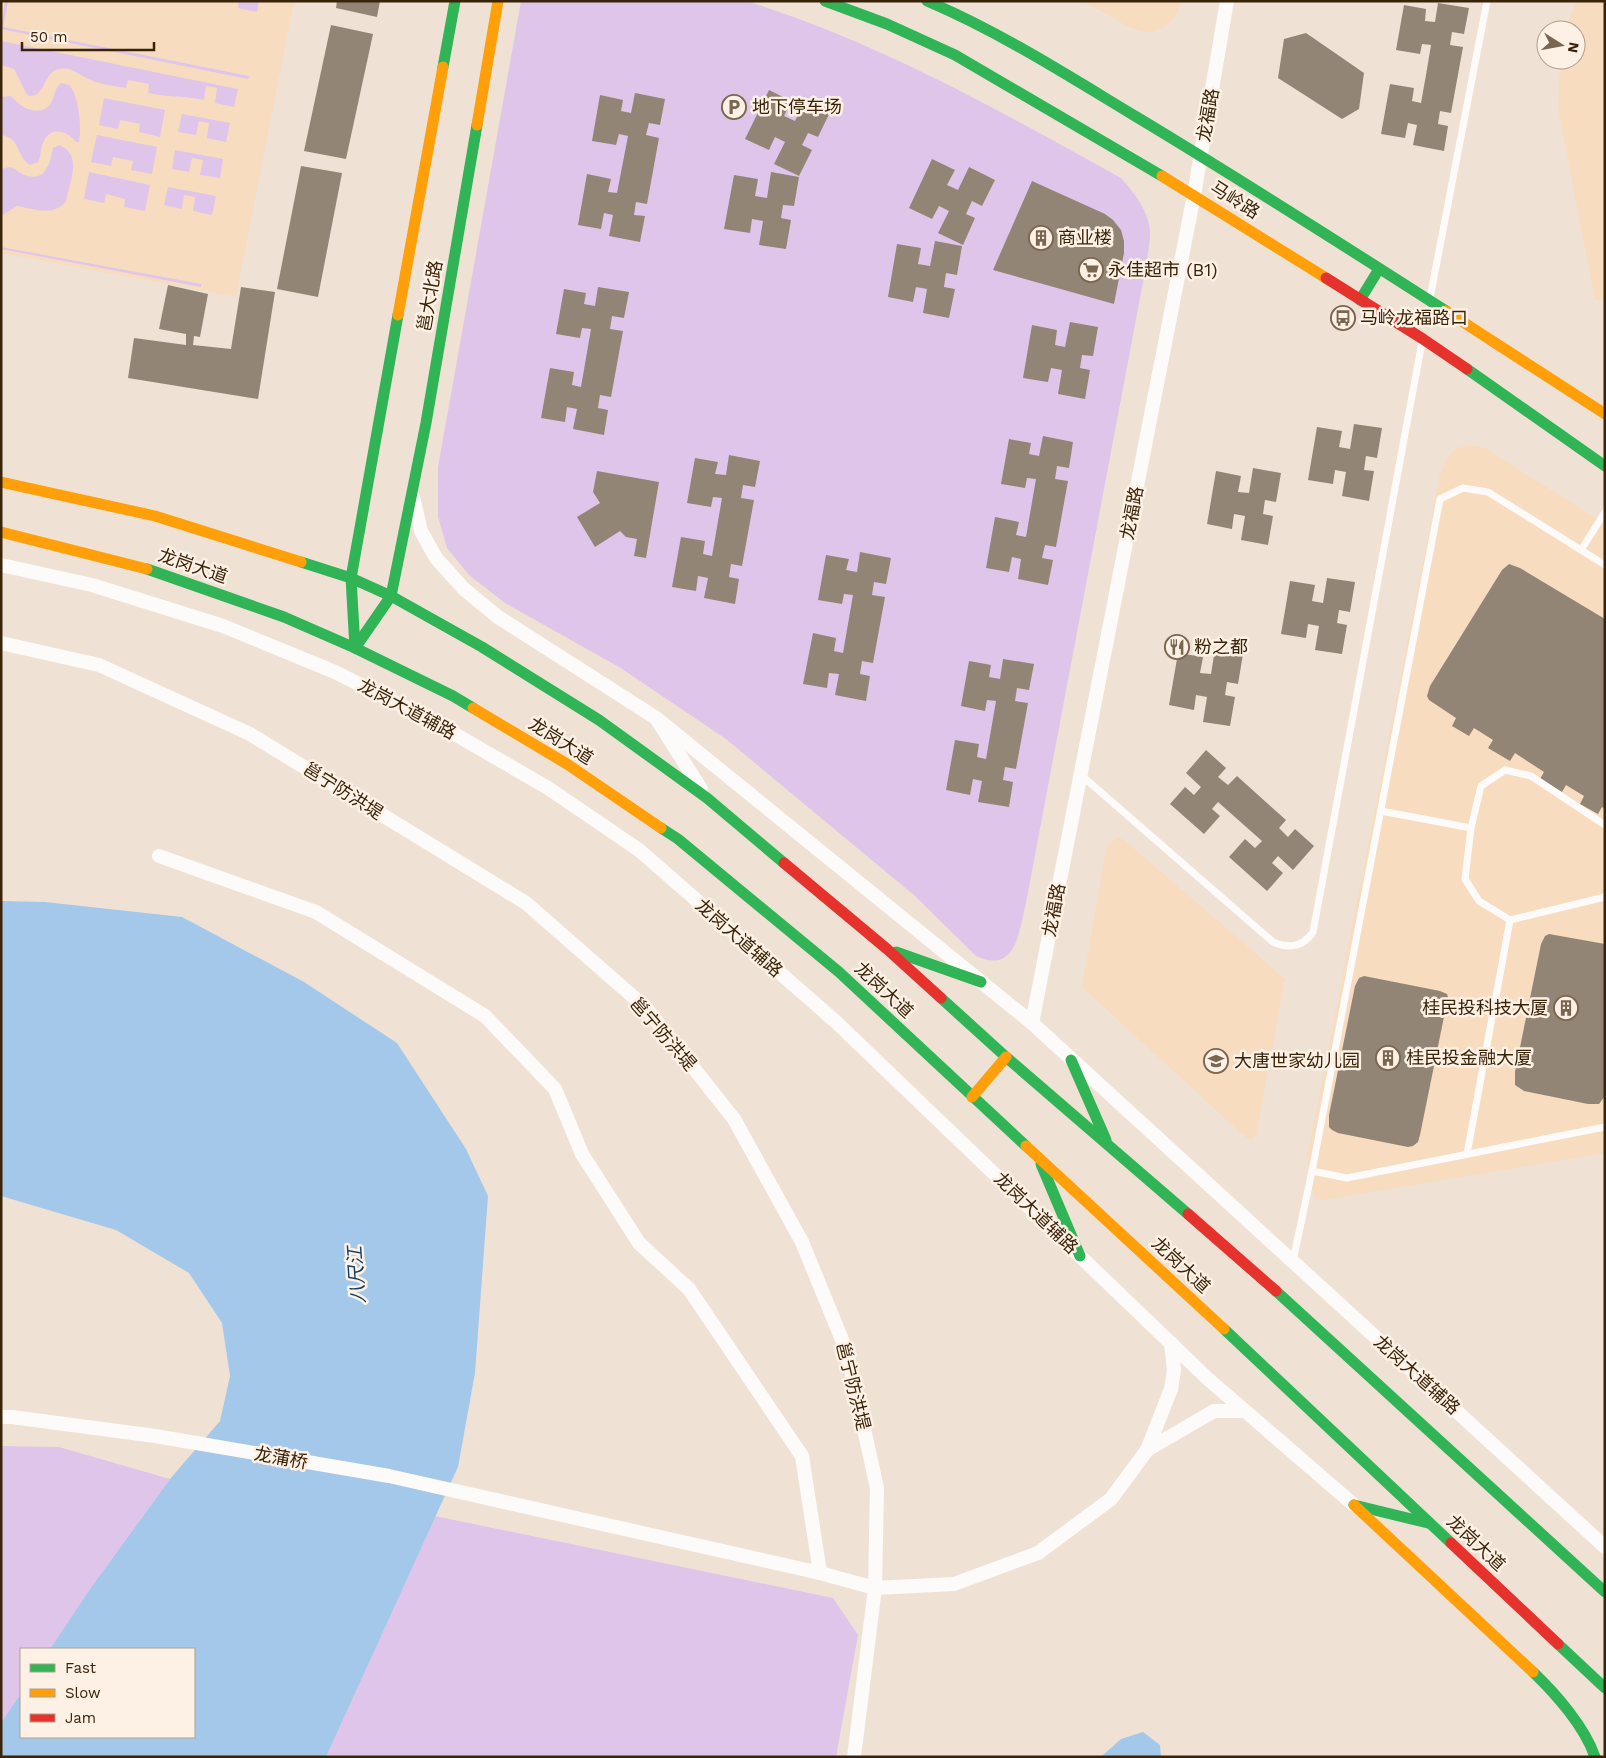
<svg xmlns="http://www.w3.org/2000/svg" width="1606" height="1758" viewBox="0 0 1606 1758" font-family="'Work Sans','Noto Sans SC',sans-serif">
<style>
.built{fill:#f7dcc0}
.green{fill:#e0c5ea}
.water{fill:#a3c8ea}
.building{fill:#928575}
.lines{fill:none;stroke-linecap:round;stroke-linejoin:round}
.lane{stroke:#fdfbf9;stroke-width:7}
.street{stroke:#fdfbf9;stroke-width:14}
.fast{stroke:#30b455;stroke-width:11}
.slow{stroke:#ff9f0a;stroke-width:11}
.jam{stroke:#e5322d;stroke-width:11}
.labels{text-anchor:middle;stroke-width:5;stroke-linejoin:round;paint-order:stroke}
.poi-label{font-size:18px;fill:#3a2409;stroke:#fdf1e5;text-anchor:start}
.street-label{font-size:18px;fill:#3a2409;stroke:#fdf1e5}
.water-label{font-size:19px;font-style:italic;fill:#133f63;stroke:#fdf1e5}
</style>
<rect width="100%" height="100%" fill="#efe2d5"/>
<g class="built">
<path d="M 1,1 L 294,1 L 236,297 L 1,253 Z"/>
<path d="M 1083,1 L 1182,1 L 1178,10 L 1172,20 L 1163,28 L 1152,32 L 1141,31 L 1129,27 Z"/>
<path d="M 1576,1 L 1605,1 L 1605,298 L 1595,301 L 1558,108 L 1560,60 L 1576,60 L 1576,30 L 1566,30 Z"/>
<path d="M 1470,445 L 1487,449 L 1605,524 L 1605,1153 L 1316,1201 L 1308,1175 L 1308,1154 L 1440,474 L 1447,459 L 1455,449 Z"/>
<path d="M 1117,838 L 1123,839 L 1285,979 L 1256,1136 L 1253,1139 L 1248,1139 L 1244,1136 L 1082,987 L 1105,856 L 1108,845 Z"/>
</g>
<g class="green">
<path d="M 5,1 L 8,1 L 3,27 L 249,76 L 248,79 L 1,29 Z"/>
<path d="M 239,1 L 259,1 L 257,12 L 238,8 Z"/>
<path d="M 521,1 L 746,1 C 878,42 1000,111 1121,178 C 1134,192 1150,213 1150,233 C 1150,243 1148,252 1147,261 L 1026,903 C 1019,930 1017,975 976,956 L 915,896 L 726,739 L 619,667 L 505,603 L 469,575 L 447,548 L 438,517 L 438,467 Z"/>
<path d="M 1,41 L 238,89 L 234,107 L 215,103 L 217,88 L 206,86 L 204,100 C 185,96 166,97 148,93 L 149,84 L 128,80 L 126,88 C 115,86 102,85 91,80 C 80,76 72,66 59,69 C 43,72 46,97 29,96 L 26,93 L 14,69 L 1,65 Z"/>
<path d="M 61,83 L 69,85 C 79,95 82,128 79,142 L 76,142 C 65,129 48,126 42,146 C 40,152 41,157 38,162 L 30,165 C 16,156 21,138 1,135 L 1,97 L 10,96 C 15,99 17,103 22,106 C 32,113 47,113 52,101 C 55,94 55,88 61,83 Z"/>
<path d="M 104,98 L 165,110 L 160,137 L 139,132 L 140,124 L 120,120 L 118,129 L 99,125 Z"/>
<path d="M 182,114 L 230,123 L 226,142 L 207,138 L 209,123 L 199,121 L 196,135 L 178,132 Z"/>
<path d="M 97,135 L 157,147 L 152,174 L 131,170 L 133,161 L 113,157 L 111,166 L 91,162 Z"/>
<path d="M 59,145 C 83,154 70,182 66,201 C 54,217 34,209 17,206 L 4,214 L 1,214 L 1,169 L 10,167 C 17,169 21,175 28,176 C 47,181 50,161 53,148 Z"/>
<path d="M 175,150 L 223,159 L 220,178 L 200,175 L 203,160 L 192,158 L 189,172 L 172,169 Z"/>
<path d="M 89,172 L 150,185 L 145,211 L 124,207 L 125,199 L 106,194 L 104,203 L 84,199 Z"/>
<path d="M 168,187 L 216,196 L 212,215 L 193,211 L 195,197 L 184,195 L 182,209 L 164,205 Z"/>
<path d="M 1,247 L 201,284 L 201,287 L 1,249 Z"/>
<path d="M 1,1446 L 59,1447 L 170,1479 L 90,1589 L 50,1649 L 21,1649 L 21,1693 L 1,1723 Z"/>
<path d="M 435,1516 L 833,1598 L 858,1635 L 836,1757 L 326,1757 Z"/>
</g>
<g class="water">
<path d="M 1,901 L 45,902 L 182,917 L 304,982 L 397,1043 L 466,1149 L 488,1196 L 475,1373 L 458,1467 L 326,1757 L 1,1757 L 1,1723 L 21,1693 L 21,1737 L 194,1737 L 194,1649 L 50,1649 L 90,1589 L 170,1479 L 220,1421 L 230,1376 L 222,1323 L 189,1273 L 116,1230 L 1,1196 Z"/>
<path d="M 1143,1732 L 1160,1745 L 1161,1757 L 1101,1757 L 1121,1739 Z"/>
</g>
<g class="building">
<path d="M 337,1 L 380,1 L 377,17 L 336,8 Z"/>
<path d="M 1438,3 L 1469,8 L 1464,34 L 1452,32 L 1450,45 L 1463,47 L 1451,113 L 1440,111 L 1438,124 L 1448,126 L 1444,151 L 1413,145 L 1417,125 L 1408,123 L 1405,138 L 1381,134 L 1390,84 L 1414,88 L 1412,101 L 1421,103 L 1426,75 L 1431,45 L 1422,44 L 1420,54 L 1396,50 L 1404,5 L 1426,9 L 1425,21 L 1435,22 Z"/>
<path d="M 331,25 L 373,34 L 346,159 L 304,151 Z"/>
<path d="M 1306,33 L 1364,73 L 1359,109 L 1342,119 L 1278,78 L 1284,39 Z"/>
<path d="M 769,90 L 791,101 L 784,116 L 795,121 L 806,98 L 831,110 L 818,137 L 808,133 L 802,145 L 812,150 L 799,176 L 774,164 L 785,142 L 775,137 L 769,150 L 745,139 Z"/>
<path d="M 635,93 L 665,99 L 660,125 L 649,123 L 646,135 L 659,138 L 647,204 L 636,202 L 634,215 L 645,216 L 640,242 L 609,236 L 613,215 L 604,213 L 601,229 L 578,225 L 587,174 L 611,179 L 608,192 L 617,193 L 628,136 L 619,134 L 616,145 L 592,141 L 600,95 L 623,100 L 621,111 L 631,113 Z"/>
<path d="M 932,159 L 955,170 L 947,185 L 958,190 L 969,167 L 995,180 L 982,206 L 972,201 L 966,214 L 975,218 L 963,245 L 938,233 L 949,211 L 939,206 L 932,219 L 909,208 Z"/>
<path d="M 301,166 L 342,173 L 318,297 L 277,289 Z"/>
<path d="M 771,172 L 799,177 L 794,206 L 783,205 L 781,218 L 791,220 L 786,249 L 759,245 L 763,221 L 752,219 L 750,233 L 724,229 L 734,175 L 758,179 L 755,196 L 767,198 Z"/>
<path d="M 1032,181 L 1105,214 L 1113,220 L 1121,230 L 1124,241 L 1124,253 L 1114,304 L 993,270 Z"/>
<path d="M 935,241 L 962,246 L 957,275 L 946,273 L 944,287 L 955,289 L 949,318 L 923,313 L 927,289 L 916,287 L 913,302 L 888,297 L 897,244 L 921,248 L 918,264 L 930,266 Z"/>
<path d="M 168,285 L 208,294 L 200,337 L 194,336 L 193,345 L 231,349 L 241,287 L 275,292 L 258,399 L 128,378 L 134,338 L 186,345 L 186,334 L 159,329 Z"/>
<path d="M 598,287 L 629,292 L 624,318 L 612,316 L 610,329 L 623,331 L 611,397 L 600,395 L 598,408 L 608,410 L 604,435 L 573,429 L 577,409 L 567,407 L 565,422 L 541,418 L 550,368 L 574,372 L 572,385 L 581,387 L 591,329 L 582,328 L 580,338 L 556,334 L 564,289 L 586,293 L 584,304 L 595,306 Z"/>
<path d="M 1070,322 L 1098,327 L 1093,356 L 1082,355 L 1080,368 L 1090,370 L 1085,399 L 1058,394 L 1062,370 L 1051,368 L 1048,382 L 1023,378 L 1032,325 L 1057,330 L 1055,345 L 1065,347 Z"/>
<path d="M 1354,424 L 1382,428 L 1377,458 L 1366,456 L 1364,470 L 1374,471 L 1369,501 L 1342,496 L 1346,472 L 1335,470 L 1333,484 L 1308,480 L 1317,427 L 1342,431 L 1339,447 L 1350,449 Z"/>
<path d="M 1043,436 L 1073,442 L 1069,468 L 1057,466 L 1055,479 L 1068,481 L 1056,547 L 1045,545 L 1042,558 L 1053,560 L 1048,585 L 1018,579 L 1021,559 L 1012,557 L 1009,572 L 986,568 L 995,517 L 1019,522 L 1016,535 L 1026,537 L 1036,479 L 1027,478 L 1025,488 L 1001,484 L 1009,439 L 1031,443 L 1029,454 L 1039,456 Z"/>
<path d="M 729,455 L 760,461 L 755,487 L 743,485 L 741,498 L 754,500 L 742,566 L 731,564 L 729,577 L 739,579 L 735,604 L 704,598 L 708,578 L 698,576 L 696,591 L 672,587 L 681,537 L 705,541 L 703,554 L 712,556 L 722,498 L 713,497 L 711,507 L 687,503 L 695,458 L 718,462 L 715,474 L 726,475 Z"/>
<path d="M 1253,468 L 1281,473 L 1276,502 L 1265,500 L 1263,514 L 1273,516 L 1268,545 L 1241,540 L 1245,516 L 1234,514 L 1232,529 L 1207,524 L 1216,471 L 1241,476 L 1238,492 L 1249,493 Z"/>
<path d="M 597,471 L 659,482 L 646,558 L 634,556 L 637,539 L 626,537 L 620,531 L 595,547 L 577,517 L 600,503 L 593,492 Z"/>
<path d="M 860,552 L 891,558 L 886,584 L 874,582 L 872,595 L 885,597 L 873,663 L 862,661 L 860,674 L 870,676 L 866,701 L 835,695 L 839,674 L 829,673 L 827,688 L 803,684 L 813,633 L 836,638 L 834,651 L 843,653 L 853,595 L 844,594 L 842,604 L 818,600 L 826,555 L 849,559 L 846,570 L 857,572 Z"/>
<path d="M 1509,564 L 1520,568 L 1605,619 L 1605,809 L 1602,807 L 1598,814 L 1580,804 L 1584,796 L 1566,785 L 1562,792 L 1540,779 L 1544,772 L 1515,753 L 1510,761 L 1488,748 L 1493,740 L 1474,728 L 1469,736 L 1452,726 L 1456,718 L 1429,700 L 1427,696 L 1430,686 L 1502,570 Z"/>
<path d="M 1327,578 L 1355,582 L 1350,612 L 1339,610 L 1337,623 L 1347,625 L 1342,654 L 1315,650 L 1319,626 L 1308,624 L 1306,638 L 1281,634 L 1290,581 L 1315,585 L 1312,601 L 1323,603 Z"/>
<path d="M 1215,649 L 1243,654 L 1238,684 L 1227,682 L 1225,695 L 1235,697 L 1230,726 L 1203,722 L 1207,697 L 1196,695 L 1194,710 L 1169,705 L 1178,653 L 1203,657 L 1200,673 L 1211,674 Z"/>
<path d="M 1003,659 L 1034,664 L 1029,690 L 1017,688 L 1015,701 L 1028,703 L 1016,769 L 1005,767 L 1003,780 L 1013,782 L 1009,807 L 978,802 L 982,781 L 973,779 L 970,795 L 946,790 L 955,740 L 979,744 L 977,757 L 986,759 L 996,701 L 987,700 L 985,711 L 961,706 L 969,661 L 991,665 L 989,677 L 1000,679 Z"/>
<path d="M 1206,750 L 1226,768 L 1218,777 L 1228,785 L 1237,776 L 1286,820 L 1279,828 L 1288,837 L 1295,829 L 1314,846 L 1293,870 L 1278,856 L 1272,863 L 1283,873 L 1267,891 L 1229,857 L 1245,839 L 1255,848 L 1262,841 L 1218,802 L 1212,809 L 1220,816 L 1204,834 L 1170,804 L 1185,787 L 1194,795 L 1201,787 L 1186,773 Z"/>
<path d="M 1549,934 L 1605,944 L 1605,1096 L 1599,1104 L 1588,1104 L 1524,1091 L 1515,1085 L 1515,1072 L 1541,944 L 1545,936 Z"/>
<path d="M 1364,976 L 1440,991 L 1447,994 L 1448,997 L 1420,1135 L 1418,1142 L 1413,1146 L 1408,1147 L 1338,1133 L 1332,1130 L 1329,1127 L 1329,1115 L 1355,986 L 1359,978 Z"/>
</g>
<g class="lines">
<g class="lane">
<path d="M 1430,298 L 1487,1"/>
<path d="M 1581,550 L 1605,512"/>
<path d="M 1081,775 L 1273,942 C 1289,949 1303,947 1313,932 L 1422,342"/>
<path d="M 1381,811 L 1471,828"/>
<path d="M 1605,825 L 1531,776 L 1505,770 L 1481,786 L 1471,828 L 1465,879 L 1479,901 L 1510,920 L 1605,897"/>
<path d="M 1467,1154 L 1510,920"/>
<path d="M 1312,1171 L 1347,1178 L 1605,1127"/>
<path d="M 1293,1261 L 1312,1171 L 1440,499 L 1463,488 L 1488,492 L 1605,565"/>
</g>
<g class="street">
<path d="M 413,497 L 421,531 L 436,558 L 464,589 L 498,617 L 656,718 L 701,789"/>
<path d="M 1,565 L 92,585 L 223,626 L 335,672 L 434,722 L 548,788 L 639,850 L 835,1021 L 1208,1379 L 1354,1505"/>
<path d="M 1,643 L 99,665 L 250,734 L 526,903 L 646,1008 L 734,1119 L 802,1242 L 847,1352 L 877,1488 L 875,1588 L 854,1757"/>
<path d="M 656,718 L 1032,1023 L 1605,1547"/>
<path d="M 159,856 L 316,912 L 485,1016 L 555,1089 L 582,1154 L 639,1243 L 689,1289 L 802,1456 L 820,1573"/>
<path d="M 1032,1023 L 1194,195 L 1227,1"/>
<path d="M 1171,1343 L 1174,1370 L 1171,1389 L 1147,1450 L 1214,1411 L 1245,1411"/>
<path d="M 1,1417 L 12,1417 L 155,1436 L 389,1476 L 820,1573 L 875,1588 L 954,1584 L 1038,1553 L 1111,1499 L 1147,1450"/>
</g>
<g class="fast">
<path d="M 825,1 L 887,24 L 955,55 L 1162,176"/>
<path d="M 927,1 C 1000,32 1067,75 1135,116 C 1240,179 1343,245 1446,311"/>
<path d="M 443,67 L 455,1"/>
<path d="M 1360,300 L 1379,269"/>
<path d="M 1467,369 L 1605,466"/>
<path d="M 301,562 L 351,578 L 391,596 L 482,647 L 599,720 L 707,798 L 784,863"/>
<path d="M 147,569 L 284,617 L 355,648 L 453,696 L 473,708"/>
<path d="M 355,648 L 391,596 L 426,423 L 477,125"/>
<path d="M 355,648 L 351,578 L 398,315"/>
<path d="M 661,828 L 678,839 L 839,972 L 1026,1146"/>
<path d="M 896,952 L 981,982"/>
<path d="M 941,998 L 1006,1057 L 1188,1214"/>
<path d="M 1071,1060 L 1106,1140"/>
<path d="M 1041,1164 L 1080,1256"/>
<path d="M 1276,1291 L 1605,1592"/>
<path d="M 1224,1329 L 1451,1543"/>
<path d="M 1354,1505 L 1428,1523"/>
<path d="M 1558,1644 L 1605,1688"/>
<path d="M 1533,1672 C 1556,1694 1585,1727 1595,1757"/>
</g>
<g class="slow">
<path d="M 477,125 L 498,1"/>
<path d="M 1162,176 L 1326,278"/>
<path d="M 1446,311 L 1605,414"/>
<path d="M 398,315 L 443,67"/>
<path d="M 1,482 L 155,516 L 301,562"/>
<path d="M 1,532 L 147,569"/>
<path d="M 473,708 L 567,764 L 661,828"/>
<path d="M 972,1097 L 1006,1057"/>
<path d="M 1026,1146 L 1224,1329"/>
<path d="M 1354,1505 L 1533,1672"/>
</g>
<g class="jam">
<path d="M 1326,278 L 1423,339 L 1467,369"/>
<path d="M 784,863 L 887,949 L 941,998"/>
<path d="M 1188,1214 L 1276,1291"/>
<path d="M 1451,1543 L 1558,1644"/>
</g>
</g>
<defs>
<symbol id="parking-ring" viewBox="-11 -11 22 22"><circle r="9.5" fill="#fdf1e5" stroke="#796650" stroke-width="1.5"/><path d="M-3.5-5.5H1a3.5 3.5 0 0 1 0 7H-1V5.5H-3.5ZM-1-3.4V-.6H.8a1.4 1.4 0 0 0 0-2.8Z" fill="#796650"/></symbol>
<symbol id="building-ring" viewBox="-11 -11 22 22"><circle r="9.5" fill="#fdf1e5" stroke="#796650" stroke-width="1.5"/><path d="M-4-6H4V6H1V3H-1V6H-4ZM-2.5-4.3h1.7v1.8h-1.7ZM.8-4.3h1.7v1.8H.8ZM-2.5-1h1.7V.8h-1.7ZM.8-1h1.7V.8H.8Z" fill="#796650"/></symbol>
<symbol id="supermarket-ring" viewBox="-11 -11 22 22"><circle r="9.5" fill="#fdf1e5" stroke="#796650" stroke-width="1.5"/><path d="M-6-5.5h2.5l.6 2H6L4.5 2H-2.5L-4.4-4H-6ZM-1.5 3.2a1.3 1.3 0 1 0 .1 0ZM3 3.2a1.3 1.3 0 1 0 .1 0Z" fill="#796650"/></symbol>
<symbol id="bus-ring" viewBox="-11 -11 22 22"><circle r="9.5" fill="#fdf1e5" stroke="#796650" stroke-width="1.5"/><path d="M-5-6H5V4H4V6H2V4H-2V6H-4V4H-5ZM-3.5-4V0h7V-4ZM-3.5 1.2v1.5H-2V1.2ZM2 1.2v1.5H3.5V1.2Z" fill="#796650"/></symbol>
<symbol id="restaurant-ring" viewBox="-11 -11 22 22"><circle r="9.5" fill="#fdf1e5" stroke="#796650" stroke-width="1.5"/><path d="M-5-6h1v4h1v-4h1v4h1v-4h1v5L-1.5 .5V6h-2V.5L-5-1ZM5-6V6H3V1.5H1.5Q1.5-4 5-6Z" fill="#796650"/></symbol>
<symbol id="school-ring" viewBox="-11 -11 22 22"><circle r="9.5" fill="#fdf1e5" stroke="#796650" stroke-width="1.5"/><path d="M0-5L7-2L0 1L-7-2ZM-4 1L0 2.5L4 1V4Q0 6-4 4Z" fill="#796650"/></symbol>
</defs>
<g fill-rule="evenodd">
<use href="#parking-ring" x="720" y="93" width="28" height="28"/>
<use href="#building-ring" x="1027" y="224" width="28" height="28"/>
<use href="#supermarket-ring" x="1077" y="256" width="28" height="28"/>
<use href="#bus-ring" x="1329" y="304" width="28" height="28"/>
<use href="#restaurant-ring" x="1163" y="633" width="28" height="28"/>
<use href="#building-ring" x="1552" y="994" width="28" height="28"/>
<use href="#building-ring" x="1374" y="1044" width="28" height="28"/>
<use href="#school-ring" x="1202" y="1047" width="28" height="28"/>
</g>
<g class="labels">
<g class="poi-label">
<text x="752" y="113">地下停车场</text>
<text x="1058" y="244">商业楼</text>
<text x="1108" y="276">永佳超市 (B1)</text>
<text x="1360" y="324">马岭龙福路口</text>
<text x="1194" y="653">粉之都</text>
<text x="1548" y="1014" text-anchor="end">桂民投科技大厦</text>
<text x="1406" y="1064">桂民投金融大厦</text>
<text x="1234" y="1067">大唐世家幼儿园</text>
</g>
<g class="street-label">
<text transform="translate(1208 115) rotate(-80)" y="6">龙福路</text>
<text transform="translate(1235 200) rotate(32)" y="6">马岭路</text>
<text transform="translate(430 296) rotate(-80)" y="6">邕大北路</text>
<text transform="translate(1132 513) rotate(-79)" y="6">龙福路</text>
<text transform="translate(193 566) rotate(19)" y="6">龙岗大道</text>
<text transform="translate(407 709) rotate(28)" y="6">龙岗大道辅路</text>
<text transform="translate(561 741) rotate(32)" y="6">龙岗大道</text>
<text transform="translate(343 791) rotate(32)" y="6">邕宁防洪堤</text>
<text transform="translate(1054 910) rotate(-79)" y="6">龙福路</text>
<text transform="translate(739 938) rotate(41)" y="6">龙岗大道辅路</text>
<text transform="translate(884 990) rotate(43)" y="6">龙岗大道</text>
<text transform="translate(663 1034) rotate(49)" y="6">邕宁防洪堤</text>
<text transform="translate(1036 1213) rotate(44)" y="6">龙岗大道辅路</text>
<text transform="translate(1181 1265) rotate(43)" y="6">龙岗大道</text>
<text transform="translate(1417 1375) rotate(42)" y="6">龙岗大道辅路</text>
<text transform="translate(853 1386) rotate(76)" y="6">邕宁防洪堤</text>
<text transform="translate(281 1458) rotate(10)" y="6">龙蒲桥</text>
<text transform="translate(1476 1543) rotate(43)" y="6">龙岗大道</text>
</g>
<g class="water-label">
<text transform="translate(356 1275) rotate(-94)" y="7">八尺江</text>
</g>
</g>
<rect width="1606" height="1758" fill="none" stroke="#3a2409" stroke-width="5"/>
<rect x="20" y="1648" width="175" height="90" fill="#fdf1e5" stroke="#af9f8d"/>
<rect x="30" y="1664" width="25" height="8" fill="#30b455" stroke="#af9f8d"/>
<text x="65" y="1673" font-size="15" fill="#3a2409">Fast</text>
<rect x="30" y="1689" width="25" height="8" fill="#ff9f0a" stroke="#af9f8d"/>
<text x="65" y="1698" font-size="15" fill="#3a2409">Slow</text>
<rect x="30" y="1714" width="25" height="8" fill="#e5322d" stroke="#af9f8d"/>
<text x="65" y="1723" font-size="15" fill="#3a2409">Jam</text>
<g transform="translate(1561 45) rotate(101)"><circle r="24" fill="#fdf1e5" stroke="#af9f8d"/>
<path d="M0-4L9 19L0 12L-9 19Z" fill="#796650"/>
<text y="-8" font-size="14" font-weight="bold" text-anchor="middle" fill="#3a2409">N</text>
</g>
<path d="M22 42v8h132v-8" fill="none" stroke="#3a2409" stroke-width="2.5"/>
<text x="30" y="42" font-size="15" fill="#3a2409" stroke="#fdf1e5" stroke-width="4" paint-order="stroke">50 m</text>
</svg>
